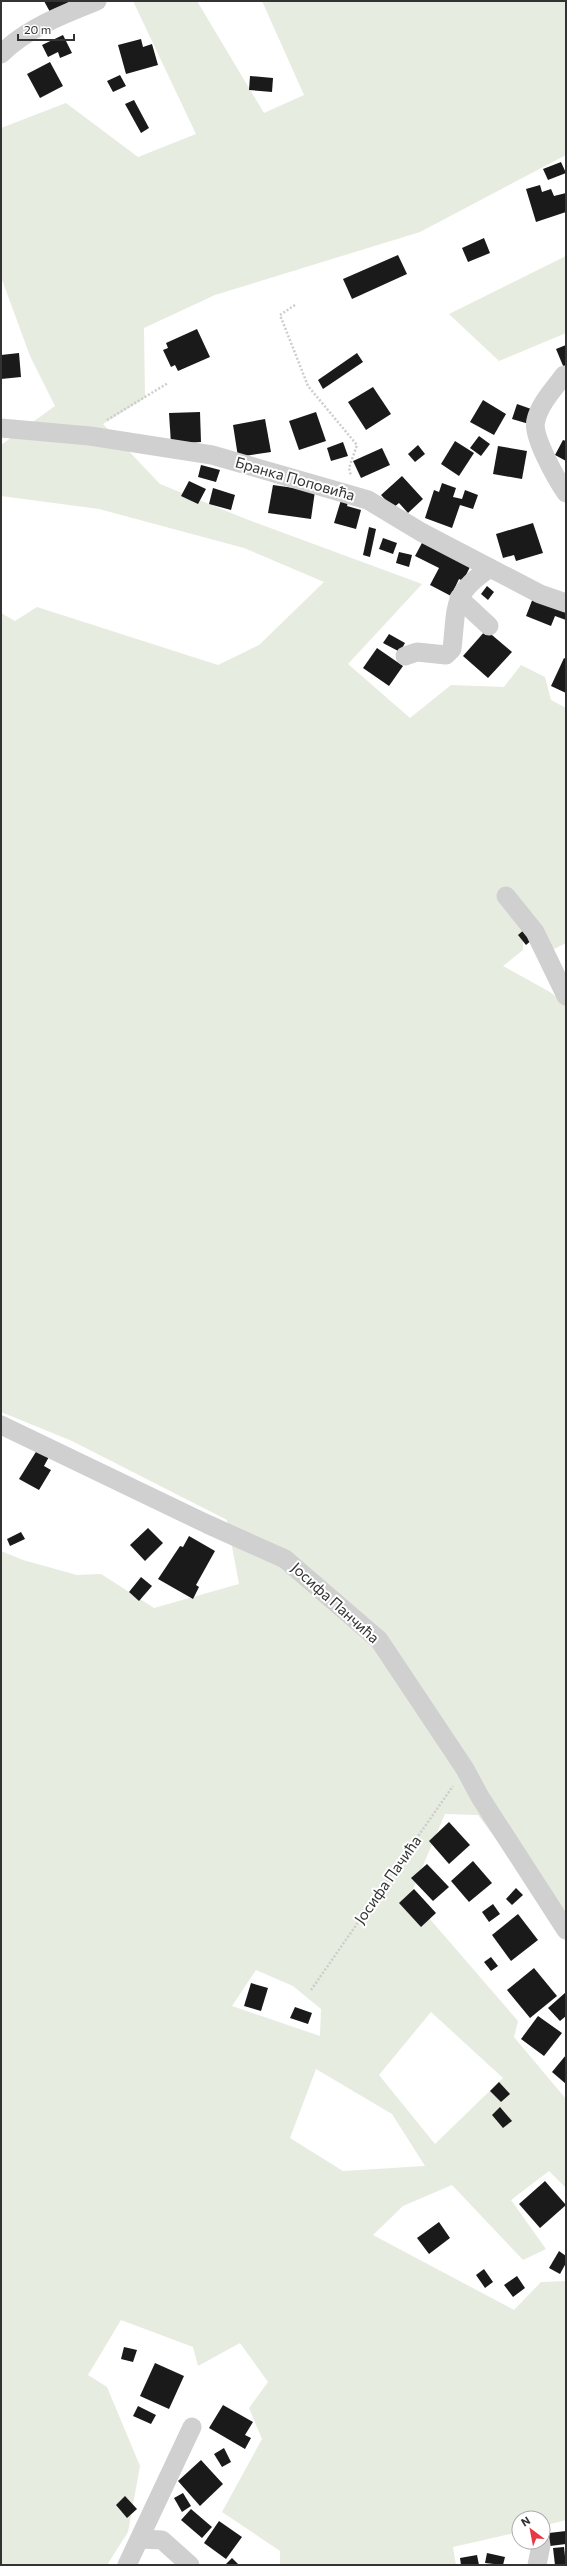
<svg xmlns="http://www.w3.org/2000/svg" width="567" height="2566" viewBox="0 0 567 2566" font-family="Commissioner,sans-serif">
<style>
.green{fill:#e6ecdf;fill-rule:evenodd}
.building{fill:#1a1a1a}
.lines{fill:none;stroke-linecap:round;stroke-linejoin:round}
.path{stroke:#cdcdcd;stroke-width:2.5;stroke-dasharray:2 2;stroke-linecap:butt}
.minor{stroke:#d0d0d0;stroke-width:19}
.labels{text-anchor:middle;stroke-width:4;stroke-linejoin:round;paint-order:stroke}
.street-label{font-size:15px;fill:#333;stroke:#fff}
</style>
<rect width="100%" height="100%" fill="#fff"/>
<g class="green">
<path d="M 133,1 L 197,1 L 264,113 L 304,95 L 262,1 L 566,1 L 566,155 L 420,232 L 215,295 L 144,328 L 145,398 L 103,424 L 160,484 L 246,519 L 422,584 L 348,664 L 410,718 L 451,685 L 504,687 L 521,665 L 545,677 L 551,700 L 566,708 L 566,943 L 554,949 L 523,921 L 523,950 L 503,966 L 550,992 L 566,1005 L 566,1934 L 478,1815 L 445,1814 L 410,1896 L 518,2021 L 514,2037 L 566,2099 L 566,2188 L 549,2171 L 511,2200 L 546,2249 L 523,2260 L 452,2185 L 403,2206 L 373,2235 L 514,2310 L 541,2282 L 566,2281 L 566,2520 L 543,2526 L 543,2518 L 519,2518 L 519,2532 L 453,2547 L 456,2565 L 280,2565 L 280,2551 L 222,2512 L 262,2439 L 249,2408 L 268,2382 L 240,2343 L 198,2366 L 193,2347 L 121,2320 L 88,2375 L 107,2387 L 140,2466 L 128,2532 L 107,2565 L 1,2565 L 1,1551 L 23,1560 L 77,1575 L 101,1574 L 154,1608 L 239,1584 L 227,1520 L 72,1441 L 1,1412 L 1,613 L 15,621 L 37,607 L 218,665 L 259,645 L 324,582 L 244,548 L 99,509 L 1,496 L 1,445 L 55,406 L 30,356 L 1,277 L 1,128 L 66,103 L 138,157 L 196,134 ZM 256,1970 L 293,1986 L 321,2009 L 320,2036 L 232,2006 ZM 431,2012 L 503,2078 L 435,2144 L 379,2075 ZM 316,2069 L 392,2114 L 425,2166 L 343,2171 L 290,2138 Z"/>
<path d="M 566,256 L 566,333 L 499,361 L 449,314 Z"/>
</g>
<g class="building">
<path d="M 44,1 L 71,1 L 50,12 Z"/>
<path d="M 63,35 L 72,53 L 60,58 L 58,52 L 48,57 L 42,45 Z"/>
<path d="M 141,39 L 143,47 L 152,44 L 158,65 L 126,74 L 118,45 Z"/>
<path d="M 50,62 L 63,86 L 40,98 L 27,74 Z"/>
<path d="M 120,75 L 126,86 L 113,92 L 107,81 Z"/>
<path d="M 250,76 L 273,78 L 272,92 L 249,90 Z"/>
<path d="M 134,100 L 149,128 L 141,133 L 125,104 Z"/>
<path d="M 561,162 L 566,173 L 548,180 L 543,169 Z"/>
<path d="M 540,185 L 542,192 L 551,189 L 554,196 L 566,193 L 566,212 L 536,222 L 526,189 Z"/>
<path d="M 484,238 L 490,253 L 468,262 L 462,248 Z"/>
<path d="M 398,255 L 407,274 L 352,299 L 343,279 Z"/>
<path d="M 197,329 L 210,357 L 178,371 L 175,365 L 171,367 L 163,350 L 168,348 L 166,343 Z"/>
<path d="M 566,345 L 566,373 L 556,349 Z"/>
<path d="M 19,353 L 21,377 L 1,379 L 1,355 Z"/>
<path d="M 357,353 L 363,362 L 323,389 L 318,380 Z"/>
<path d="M 373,387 L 391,414 L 366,430 L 348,402 Z"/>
<path d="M 483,400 L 506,414 L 494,435 L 470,422 Z"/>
<path d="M 517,404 L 534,410 L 529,424 L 512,419 Z"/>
<path d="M 200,412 L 201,442 L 171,444 L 169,413 Z"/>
<path d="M 316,412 L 326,441 L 299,450 L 289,421 Z"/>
<path d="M 265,419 L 271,452 L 238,457 L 233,425 Z"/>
<path d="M 479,436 L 490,444 L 481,456 L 470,448 Z"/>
<path d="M 563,440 L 566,441 L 566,461 L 555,455 Z"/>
<path d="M 455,441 L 474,453 L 459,476 L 441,464 Z"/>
<path d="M 343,442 L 348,456 L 331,461 L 327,448 Z"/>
<path d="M 418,445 L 425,454 L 415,462 L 408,454 Z"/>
<path d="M 498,446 L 527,451 L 522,479 L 493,474 Z"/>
<path d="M 382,448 L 390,465 L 361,478 L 353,461 Z"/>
<path d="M 201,465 L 220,470 L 216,482 L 198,477 Z"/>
<path d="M 402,476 L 423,499 L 408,513 L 399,503 L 393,508 L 381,495 Z"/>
<path d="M 189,481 L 206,489 L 198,504 L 181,496 Z"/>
<path d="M 442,483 L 456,488 L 453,497 L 462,499 L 465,490 L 478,495 L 473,509 L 460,505 L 452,528 L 425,518 L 434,490 L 439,492 Z"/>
<path d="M 273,485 L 315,491 L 311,519 L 268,513 Z"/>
<path d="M 213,488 L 235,495 L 231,510 L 209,504 Z"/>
<path d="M 341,500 L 348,502 L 347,506 L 361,510 L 356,529 L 334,523 Z"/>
<path d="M 533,523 L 543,553 L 516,561 L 514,555 L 503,558 L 496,534 Z"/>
<path d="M 369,527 L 376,529 L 370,557 L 363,555 Z"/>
<path d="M 383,538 L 397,543 L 393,554 L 379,549 Z"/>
<path d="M 423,541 L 471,565 L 463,581 L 459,579 L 451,596 L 430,585 L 439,568 L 415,556 Z"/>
<path d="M 399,552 L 412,555 L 409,567 L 396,563 Z"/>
<path d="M 487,586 L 494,592 L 488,600 L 481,594 Z"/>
<path d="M 533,598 L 566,610 L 566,620 L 555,616 L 551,626 L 526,616 Z"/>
<path d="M 486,630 L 512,652 L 488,678 L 463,656 Z"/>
<path d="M 389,634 L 405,643 L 400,652 L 383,643 Z"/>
<path d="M 377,648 L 403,666 L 389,686 L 363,668 Z"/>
<path d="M 564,658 L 566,659 L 566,693 L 551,686 Z"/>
<path d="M 525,929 L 533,939 L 526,945 L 518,935 Z"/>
<path d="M 39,1447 L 51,1453 L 44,1466 L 51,1470 L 39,1490 L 19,1479 Z"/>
<path d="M 148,1528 L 163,1543 L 145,1561 L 130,1545 Z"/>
<path d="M 21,1532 L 25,1539 L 10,1546 L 7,1539 Z"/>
<path d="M 189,1536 L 215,1551 L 196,1585 L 199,1587 L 193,1599 L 158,1579 L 180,1546 L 183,1547 Z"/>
<path d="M 141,1577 L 152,1586 L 139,1601 L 129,1592 Z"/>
<path d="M 449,1822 L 470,1845 L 449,1864 L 429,1841 Z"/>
<path d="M 473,1861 L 492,1883 L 469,1902 L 451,1881 Z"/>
<path d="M 427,1864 L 449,1887 L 433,1901 L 411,1878 Z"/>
<path d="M 516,1888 L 523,1895 L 512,1905 L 506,1899 Z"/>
<path d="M 414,1889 L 436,1913 L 421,1927 L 399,1903 Z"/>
<path d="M 493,1904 L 500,1914 L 489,1922 L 482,1912 Z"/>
<path d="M 518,1914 L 538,1940 L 511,1961 L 492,1935 Z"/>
<path d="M 491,1957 L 498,1966 L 491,1971 L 484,1962 Z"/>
<path d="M 534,1968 L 557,1996 L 530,2018 L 507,1990 Z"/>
<path d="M 251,1983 L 268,1988 L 261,2011 L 244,2006 Z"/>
<path d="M 566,1992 L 566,2016 L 560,2021 L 548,2008 Z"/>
<path d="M 295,2007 L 312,2013 L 308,2024 L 290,2018 Z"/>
<path d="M 538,2016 L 562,2033 L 544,2056 L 521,2039 Z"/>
<path d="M 566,2055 L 566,2084 L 552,2072 Z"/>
<path d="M 499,2082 L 510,2094 L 501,2102 L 490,2091 Z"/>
<path d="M 500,2107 L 512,2121 L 503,2128 L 492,2115 Z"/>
<path d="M 545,2181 L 566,2205 L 540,2228 L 519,2204 Z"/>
<path d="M 439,2222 L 450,2238 L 429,2254 L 417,2238 Z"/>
<path d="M 559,2251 L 566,2256 L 566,2263 L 560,2274 L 549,2268 Z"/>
<path d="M 484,2269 L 493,2282 L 485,2288 L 476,2275 Z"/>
<path d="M 517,2276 L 525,2288 L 513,2297 L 504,2285 Z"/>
<path d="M 124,2347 L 137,2350 L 133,2362 L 121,2359 Z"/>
<path d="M 155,2363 L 184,2376 L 169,2409 L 140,2396 Z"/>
<path d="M 223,2405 L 253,2422 L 245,2435 L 251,2438 L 245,2449 L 209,2428 Z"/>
<path d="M 138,2406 L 156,2415 L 151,2424 L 133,2416 Z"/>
<path d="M 224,2448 L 231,2462 L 222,2467 L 214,2454 Z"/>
<path d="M 201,2460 L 223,2484 L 200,2506 L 178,2481 Z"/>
<path d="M 183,2493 L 191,2506 L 182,2512 L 174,2498 Z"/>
<path d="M 125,2496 L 137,2509 L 127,2518 L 116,2505 Z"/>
<path d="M 191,2509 L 212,2527 L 202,2538 L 181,2520 Z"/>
<path d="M 219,2521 L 242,2537 L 226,2559 L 204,2543 Z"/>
<path d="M 566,2531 L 566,2544 L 550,2546 L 549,2533 Z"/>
<path d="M 564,2547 L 566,2565 L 555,2565 L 553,2548 Z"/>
<path d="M 487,2553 L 505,2557 L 503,2565 L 485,2563 Z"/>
<path d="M 477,2555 L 479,2565 L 461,2565 L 460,2558 Z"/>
<path d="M 232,2558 L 239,2565 L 225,2565 Z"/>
</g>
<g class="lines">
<g class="path">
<path d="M 295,305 L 280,315 L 308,386 L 357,445 L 349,468 L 351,476"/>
<path d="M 107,420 L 168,383"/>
<path d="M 311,1990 L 453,1786"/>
</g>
<g class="minor">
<path d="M 1,54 C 27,28 64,14 97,1"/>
<path d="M 564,375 C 554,389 540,403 536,420 C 531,435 557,480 566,493"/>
<path d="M 1,428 L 90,436 L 212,455 L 368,500 L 421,532 L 540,594 L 566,603"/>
<path d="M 459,598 L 489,626"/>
<path d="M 405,656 L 417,652 L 446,655 L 452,649 C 457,606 451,594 490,568"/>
<path d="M 506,896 L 535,932 L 566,996"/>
<path d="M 1,1425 L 207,1524 L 285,1559 L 379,1640 L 465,1769 L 480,1797 L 566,1930"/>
<path d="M 140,2539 L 162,2540 L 190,2565"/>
<path d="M 127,2565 L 192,2427"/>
<path d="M 537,2565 L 541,2545"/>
</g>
</g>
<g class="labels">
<g class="street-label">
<text transform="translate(295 479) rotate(16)" y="5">Бранка Поповића</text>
<text transform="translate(335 1603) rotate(42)" y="5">Јосифа Панчића</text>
<text transform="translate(388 1880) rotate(-55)" y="5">Јосифа Пачића</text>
</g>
</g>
<rect width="567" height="2566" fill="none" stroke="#333333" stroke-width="4"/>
<g transform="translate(531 2530) rotate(328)"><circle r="19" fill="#ffffff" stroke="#adadad"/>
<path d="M0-3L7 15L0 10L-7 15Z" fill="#e63946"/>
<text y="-6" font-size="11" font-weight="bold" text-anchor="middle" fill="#333333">N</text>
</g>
<path d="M18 34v6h56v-6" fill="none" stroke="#333333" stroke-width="2"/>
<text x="24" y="34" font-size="12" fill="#333333" stroke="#ffffff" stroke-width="3" paint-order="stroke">20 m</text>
</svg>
